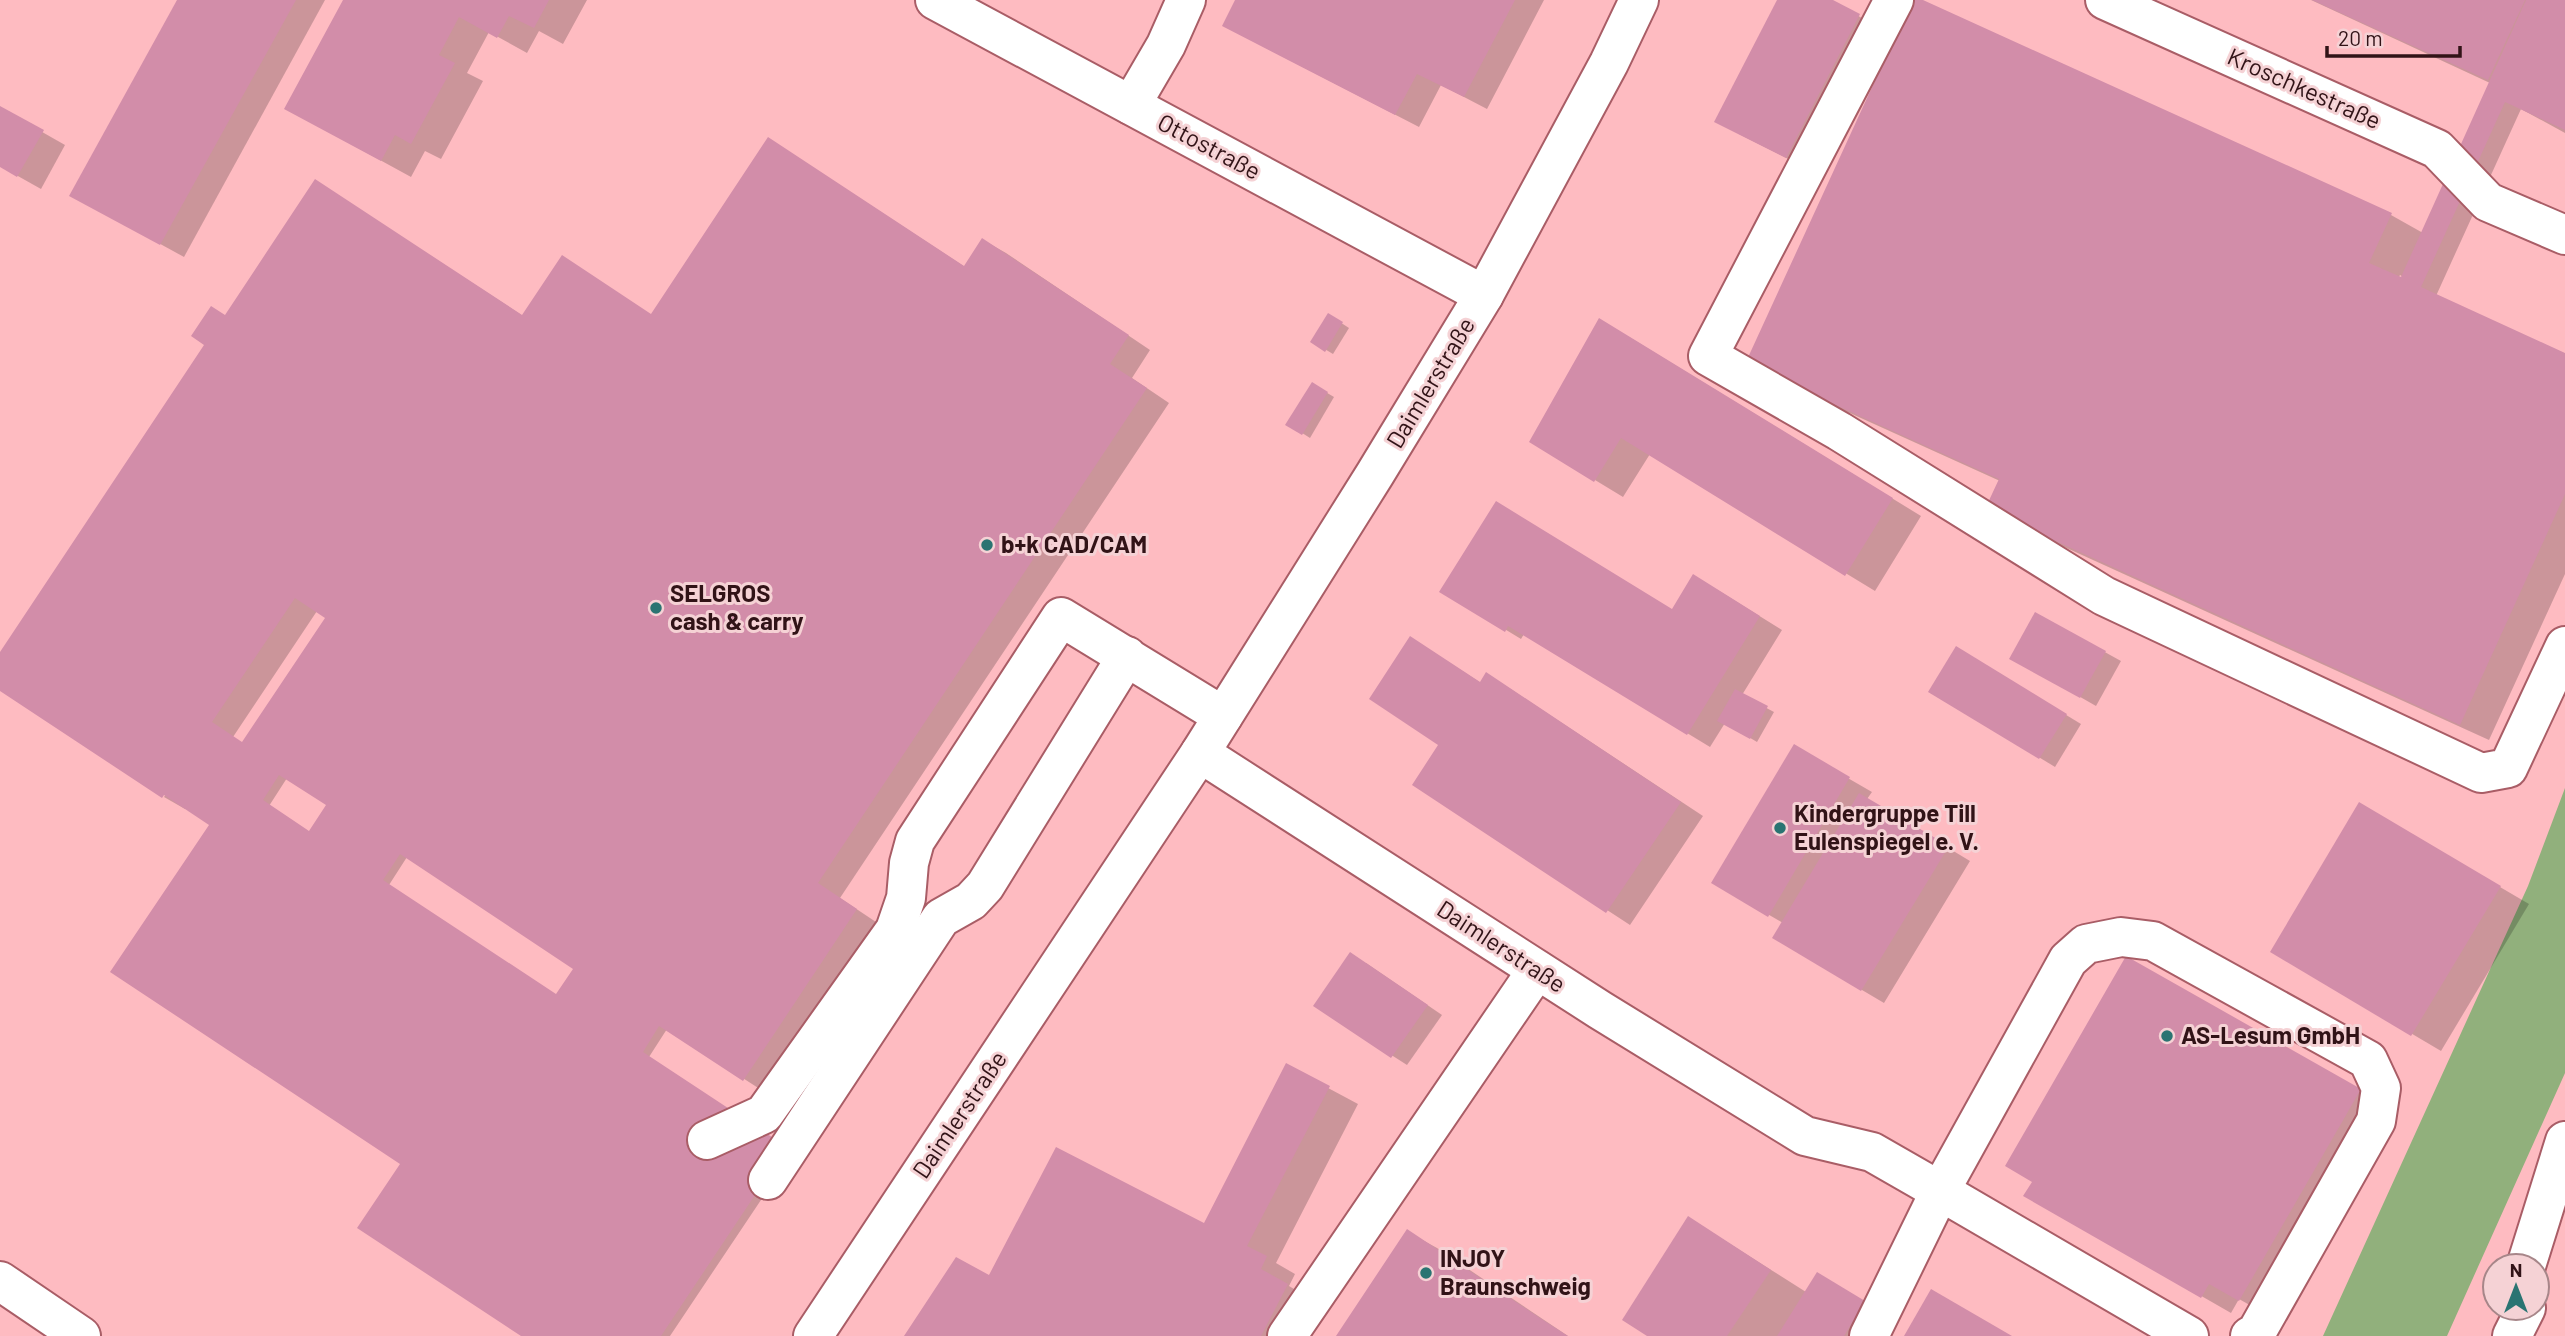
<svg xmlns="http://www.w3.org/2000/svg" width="2565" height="1336" viewBox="0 0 2565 1336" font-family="Barlow,sans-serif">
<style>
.green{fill:#91b07c}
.shadow{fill:#0003;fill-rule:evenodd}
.building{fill:#d28da9;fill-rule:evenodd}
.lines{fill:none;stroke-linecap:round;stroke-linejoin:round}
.minor-casing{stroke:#a95d66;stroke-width:42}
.highway-casing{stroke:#a95d66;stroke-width:42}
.minor{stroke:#fff;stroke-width:38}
.highway{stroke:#fff;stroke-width:38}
.poi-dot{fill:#2a7472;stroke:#f5d2d5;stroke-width:2.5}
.labels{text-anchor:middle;stroke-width:6;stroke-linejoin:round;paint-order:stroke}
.street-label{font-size:24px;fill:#311317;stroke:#f5d2d5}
.poi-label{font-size:24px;font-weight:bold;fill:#311317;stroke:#f5d2d5;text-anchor:start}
</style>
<rect width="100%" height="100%" fill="#febbc1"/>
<path class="green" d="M 2565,788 L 2565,1073 L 2447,1336 L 2323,1336 L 2528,886 Z"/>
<g class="shadow">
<path d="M 179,0 L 325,0 L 184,257 L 91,206 Z"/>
<path d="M 345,0 L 587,0 L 563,44 L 539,31 L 527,53 L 489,32 L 467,73 L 483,81 L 441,159 L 425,151 L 411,177 L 316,125 Z"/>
<path d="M 1237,0 L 1544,0 L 1487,109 L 1441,85 L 1419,127 L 1247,38 Z"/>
<path d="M 1779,0 L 1829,0 L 1882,29 L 1810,170 L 1739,134 Z"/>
<path d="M 1914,0 L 1919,0 L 2391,215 L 2423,233 L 2490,83 L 2311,0 L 2565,0 L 2565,133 L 2521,109 L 2436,296 L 2565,355 L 2565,574 L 2489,740 L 2016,525 L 2000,481 L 1777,380 ZM 2400,275 L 2412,282 L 2398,279 Z"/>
<path d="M 0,108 L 65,145 L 41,189 L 0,166 Z"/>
<path d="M 769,139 L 965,267 L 983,240 L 1006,253 L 1150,350 L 1132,378 L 1169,403 L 840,898 L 879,924 L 766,1093 L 667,1029 L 649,1057 L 793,1152 L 670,1336 L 524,1336 L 402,1163 L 211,824 L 186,808 L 185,809 L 164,797 L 167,793 L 0,689 L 0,655 L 315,181 L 523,316 L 652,315 ZM 317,611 L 328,618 L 243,744 L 233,737 ZM 287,778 L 328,805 L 310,833 L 269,806 ZM 407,857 L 582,973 L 557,996 L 389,885 Z"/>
<path d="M 1329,315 L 1349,328 L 1333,354 L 1313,342 Z"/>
<path d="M 1629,337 L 1921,516 L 1875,591 L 1650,454 L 1623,497 L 1595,480 Z"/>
<path d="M 1312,384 L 1334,397 L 1310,438 L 1288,424 Z"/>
<path d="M 1716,589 L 1782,630 L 1742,695 L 1774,712 L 1757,742 L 1725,723 L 1710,747 L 1524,634 L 1521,639 L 1442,591 L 1673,611 Z"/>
<path d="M 2036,614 L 2121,661 L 2096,706 L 2012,658 Z"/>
<path d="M 1411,638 L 1481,683 L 1509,688 L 1703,816 L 1630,925 L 1414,784 L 1440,745 Z"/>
<path d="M 1971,657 L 2081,724 L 2055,767 L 1931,691 Z"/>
<path d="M 1794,747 L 1872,792 L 1867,799 L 1970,861 L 1884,1003 L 1862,990 L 1783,923 L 1714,883 Z"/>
<path d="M 2360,805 L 2529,904 L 2441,1051 L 2272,951 Z"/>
<path d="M 2127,958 L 2389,1108 L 2269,1316 L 2239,1299 L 2231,1313 L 2055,1212 L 2034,1181 Z"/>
<path d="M 1366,963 L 1442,1015 L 1407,1065 L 1315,1006 Z"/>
<path d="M 1287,1066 L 1358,1104 L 1276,1263 L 1295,1274 L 1289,1286 L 1316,1302 L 1298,1336 L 906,1336 L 990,1277 L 1204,1226 Z"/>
<path d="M 1689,1218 L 1806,1292 L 1840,1287 L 1887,1316 L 1874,1336 L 1650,1336 Z"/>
<path d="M 1408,1232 L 1437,1248 L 1568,1336 L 1338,1336 Z"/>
</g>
<g class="building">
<path d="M 177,0 L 296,0 L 160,245 L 69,196 Z"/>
<path d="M 343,0 L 549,0 L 534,28 L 509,16 L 497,38 L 459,17 L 439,55 L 455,63 L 411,144 L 395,135 L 381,161 L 284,109 Z"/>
<path d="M 1235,0 L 1515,0 L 1464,97 L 1417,74 L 1395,115 L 1222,26 Z"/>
<path d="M 1777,0 L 1833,0 L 1860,14 L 1786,158 L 1714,122 Z"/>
<path d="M 1912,0 L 1923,0 L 2392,213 L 2369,263 L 2401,277 L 2526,0 L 2565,0 L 2565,130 L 2505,102 L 2421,287 L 2565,353 L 2565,494 L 2460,725 L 1985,509 L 1999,479 L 1745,364 Z"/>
<path d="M 2312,0 L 2525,0 L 2488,80 Z"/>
<path d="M 0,106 L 44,130 L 17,177 L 0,167 Z"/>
<path d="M 768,137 L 964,266 L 982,238 L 1129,335 L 1110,364 L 1147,388 L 818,883 L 857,909 L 743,1081 L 659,1026 L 643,1052 L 787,1147 L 661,1336 L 521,1336 L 357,1228 L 400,1164 L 110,972 L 209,825 L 164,795 L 162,798 L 0,691 L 0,652 L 204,345 L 191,336 L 211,306 L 225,315 L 315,179 L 522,315 L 562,255 L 651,314 ZM 295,598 L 325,618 L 242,742 L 212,722 ZM 279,775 L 326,805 L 309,831 L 263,800 ZM 400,854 L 573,969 L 556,994 L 383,880 Z"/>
<path d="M 1328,313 L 1343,322 L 1325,352 L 1310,342 Z"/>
<path d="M 1599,318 L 1893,498 L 1845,576 L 1621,438 L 1594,482 L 1529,442 Z"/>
<path d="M 1312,382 L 1328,392 L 1302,435 L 1285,425 Z"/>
<path d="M 1496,501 L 1672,609 L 1693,574 L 1760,616 L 1687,735 L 1508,626 L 1505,632 L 1439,592 Z"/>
<path d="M 2035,612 L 2106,651 L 2080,698 L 2009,659 Z"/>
<path d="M 1410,636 L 1480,682 L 1486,672 L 1681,802 L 1606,913 L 1412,785 L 1438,745 L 1369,699 Z"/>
<path d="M 1956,646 L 2067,714 L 2039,759 L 1928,692 Z"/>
<path d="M 1735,689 L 1768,706 L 1750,739 L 1717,721 Z"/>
<path d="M 1794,744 L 1850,777 L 1768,917 L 1711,883 Z"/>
<path d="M 1859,793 L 1949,846 L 1861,991 L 1772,938 Z"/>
<path d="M 2359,802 L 2501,886 L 2411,1036 L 2270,952 Z"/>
<path d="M 1350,952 L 1428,1005 L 1391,1058 L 1313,1006 Z"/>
<path d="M 2126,956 L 2361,1089 L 2239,1301 L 2209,1284 L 2201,1298 L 2023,1196 L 2032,1182 L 2005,1166 Z"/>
<path d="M 1286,1063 L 1330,1086 L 1247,1246 L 1267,1256 L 1261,1269 L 1288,1284 L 1261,1336 L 904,1336 L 956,1257 L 989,1275 L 1056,1147 L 1204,1223 Z"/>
<path d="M 1688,1216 L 1771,1270 L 1727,1336 L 1647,1336 L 1622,1320 Z"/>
<path d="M 1407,1229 L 1540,1318 L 1568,1336 L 1336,1336 Z"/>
<path d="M 1817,1272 L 1865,1301 L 1844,1336 L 1777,1336 Z"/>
<path d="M 1931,1289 L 2012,1336 L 1904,1336 Z"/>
</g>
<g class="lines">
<defs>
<g id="minor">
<path d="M 935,0 L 1484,295"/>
<path d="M 1894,0 L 1708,356 L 1839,431 L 2104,596 L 2481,773 L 2508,768 L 2565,646"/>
<path d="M 2105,0 L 2437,149 L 2488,202 L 2565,235"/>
<path d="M 1131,105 L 1166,45 L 1186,0"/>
<path d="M 1200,753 L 1600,1010 L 1805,1136 L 1872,1152 L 1940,1191 L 1869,1336"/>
<path d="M 707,1140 L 764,1114 L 895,930 L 906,898 L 909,863 L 915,841 L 1061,617 L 1223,716"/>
<path d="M 768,1180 L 941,918 L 971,901 L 985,886 L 1127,656"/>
<path d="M 0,1281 L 81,1336"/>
<path d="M 813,1336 L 1200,753 L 1375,474 L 1484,295 L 1609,63 L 1639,0"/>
<path d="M 1287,1336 L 1537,970"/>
<path d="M 2189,1336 L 1940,1191 L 2068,960 L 2086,944 L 2121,937 L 2153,941 L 2368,1060 L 2381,1088 L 2376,1121 L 2256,1333 L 2250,1336"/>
</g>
<g id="highway">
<path d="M 2526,1266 L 2565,1141"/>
<path d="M 2512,1336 L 2526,1308"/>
</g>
</defs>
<use href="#minor" class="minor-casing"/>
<use href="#highway" class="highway-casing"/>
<use href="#minor" class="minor"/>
<use href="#highway" class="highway"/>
</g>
<g class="poi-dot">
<circle cx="987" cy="545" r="7"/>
<circle cx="656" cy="608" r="7"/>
<circle cx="1780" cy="828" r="7"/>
<circle cx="2167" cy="1036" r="7"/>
<circle cx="1426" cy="1273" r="7"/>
</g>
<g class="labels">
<g class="street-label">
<text transform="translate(2304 89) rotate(24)" y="8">Kroschkestraße</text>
<text transform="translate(1209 147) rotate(28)" y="8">Ottostraße</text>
<text transform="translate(1431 383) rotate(-59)" y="8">Daimlerstraße</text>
<text transform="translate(1501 947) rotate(33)" y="8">Daimlerstraße</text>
<text transform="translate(960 1115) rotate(-56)" y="8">Daimlerstraße</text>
</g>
<g class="poi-label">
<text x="1001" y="553">b+k CAD/CAM</text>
<text x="670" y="602">SELGROS<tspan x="670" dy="28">cash &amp; carry</tspan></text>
<text x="1794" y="822">Kindergruppe Till<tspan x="1794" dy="28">Eulenspiegel e. V.</tspan></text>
<text x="2181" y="1044">AS-Lesum GmbH</text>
<text x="1440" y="1267">INJOY<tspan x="1440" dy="28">Braunschweig</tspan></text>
</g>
</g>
<g transform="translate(2516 1287)"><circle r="33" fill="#f5d2d5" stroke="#a78689" stroke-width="2"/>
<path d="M0-5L12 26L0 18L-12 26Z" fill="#2a7472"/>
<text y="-10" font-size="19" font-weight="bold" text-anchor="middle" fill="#311317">N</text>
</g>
<path d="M2327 46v10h133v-10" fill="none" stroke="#311317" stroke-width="3.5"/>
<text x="2338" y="46" font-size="21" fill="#311317" stroke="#f5d2d5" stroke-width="5" paint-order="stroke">20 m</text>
</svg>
